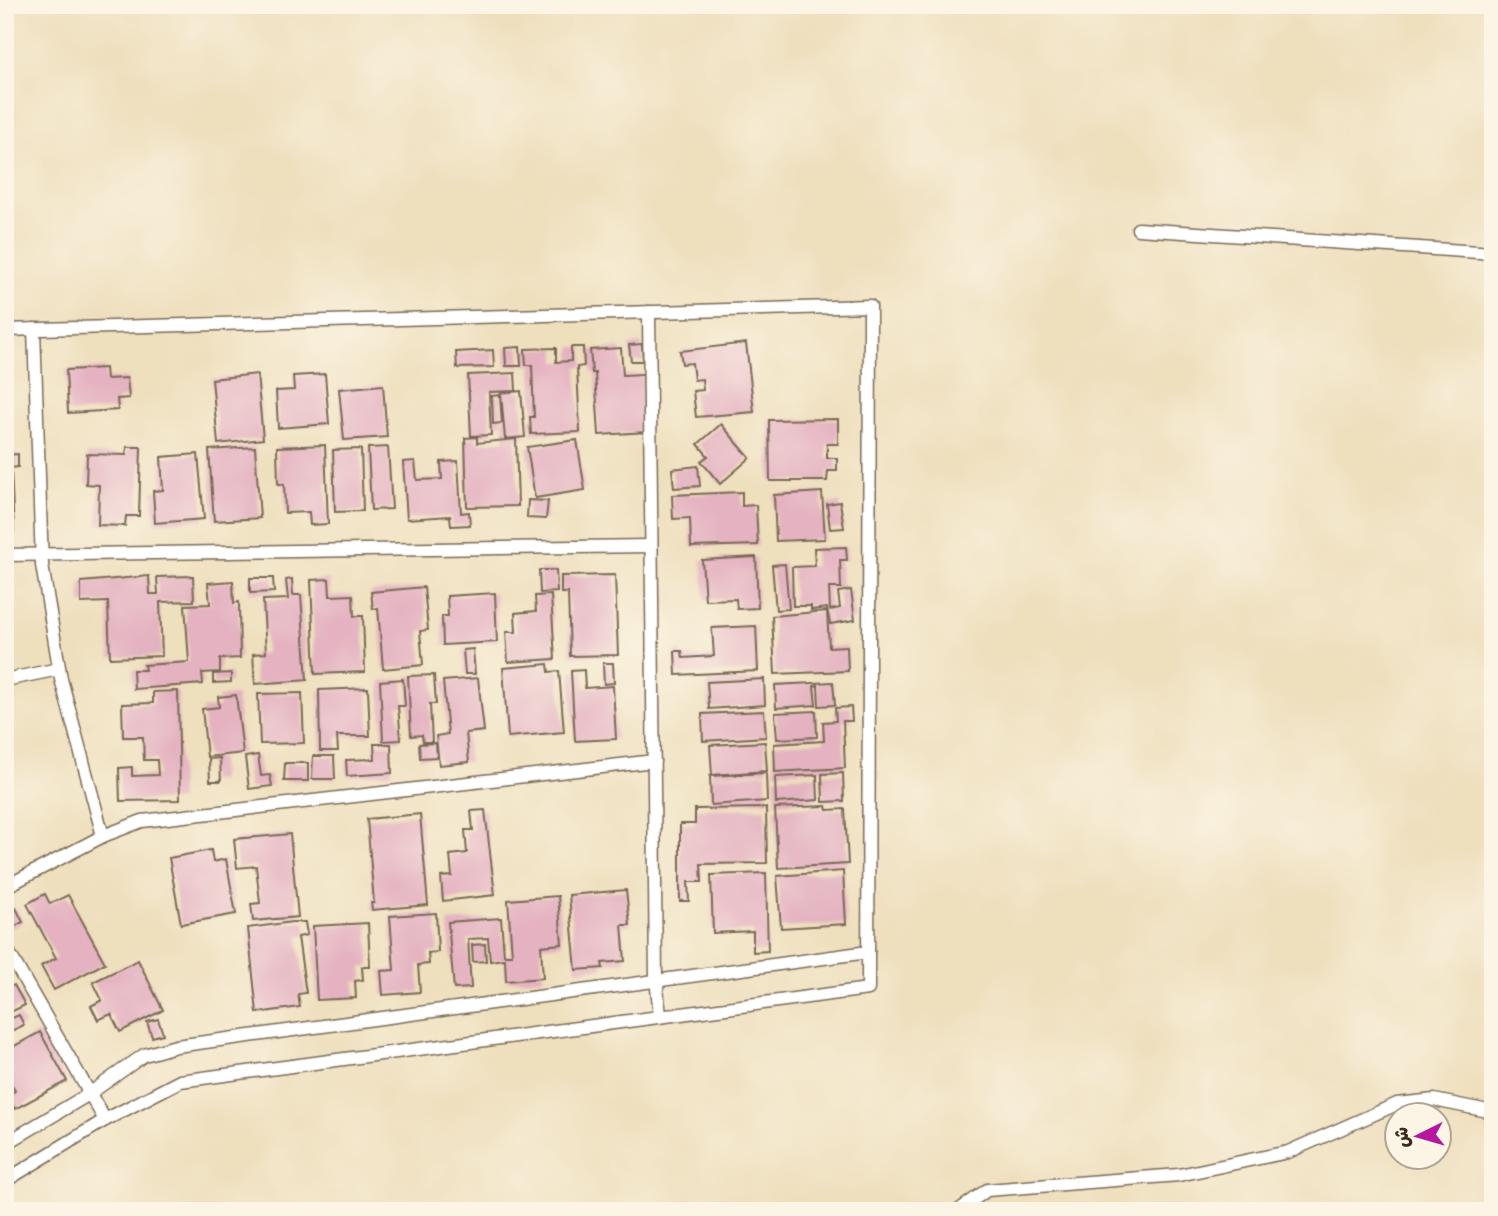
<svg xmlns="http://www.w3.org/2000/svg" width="1498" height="1216" viewBox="0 0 1498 1216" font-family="Caveat,'Playpen Sans Arabic',sans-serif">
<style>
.building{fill:#e4b2c1}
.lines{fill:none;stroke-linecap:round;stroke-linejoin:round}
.minor-casing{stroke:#7a6956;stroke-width:15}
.minor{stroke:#fff;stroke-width:12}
</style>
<rect width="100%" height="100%" fill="#fcf5e5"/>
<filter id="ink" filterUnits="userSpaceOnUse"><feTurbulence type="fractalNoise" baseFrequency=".0143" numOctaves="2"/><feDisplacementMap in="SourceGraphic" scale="14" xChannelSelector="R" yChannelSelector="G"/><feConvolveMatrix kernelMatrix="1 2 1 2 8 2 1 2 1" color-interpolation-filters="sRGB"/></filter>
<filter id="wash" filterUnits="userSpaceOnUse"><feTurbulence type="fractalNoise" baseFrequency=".00686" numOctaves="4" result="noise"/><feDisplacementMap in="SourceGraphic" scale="28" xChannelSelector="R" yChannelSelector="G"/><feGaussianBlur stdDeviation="1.57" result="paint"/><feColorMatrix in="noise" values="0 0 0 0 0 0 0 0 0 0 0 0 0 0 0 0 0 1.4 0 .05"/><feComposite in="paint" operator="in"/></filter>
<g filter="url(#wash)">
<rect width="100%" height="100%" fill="#eedfbd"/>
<g id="blocks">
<g class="building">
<path d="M 746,343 L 754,412 L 696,417 L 693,391 L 703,390 L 702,379 L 694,380 L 692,363 L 682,364 L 680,351 Z"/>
<path d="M 642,344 L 643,361 L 631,361 L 629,345 Z"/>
<path d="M 520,347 L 521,366 L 506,366 L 505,348 Z"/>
<path d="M 571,347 L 583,347 L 584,366 L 577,367 L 580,432 L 531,434 L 530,417 L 534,417 L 532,365 L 526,365 L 525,349 L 556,348 L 556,362 L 571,361 Z"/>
<path d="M 621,348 L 623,375 L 643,374 L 647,432 L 599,435 L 595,373 L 592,373 L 590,350 Z"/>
<path d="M 493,350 L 494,367 L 457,368 L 456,352 Z"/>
<path d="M 105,368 L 106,379 L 127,378 L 129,398 L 117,399 L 118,410 L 68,413 L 66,370 Z"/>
<path d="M 515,373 L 516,391 L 489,392 L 491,435 L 471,436 L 468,375 Z"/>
<path d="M 257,374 L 263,439 L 218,444 L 212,379 Z"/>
<path d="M 325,374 L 329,424 L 278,428 L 276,391 L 294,390 L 293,376 Z"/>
<path d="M 383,385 L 387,437 L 344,440 L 339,389 Z"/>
<path d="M 521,391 L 525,437 L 505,439 L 501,393 Z"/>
<path d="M 500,395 L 502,423 L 493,424 L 492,396 Z"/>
<path d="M 838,419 L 838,444 L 827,444 L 827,458 L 837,458 L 837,471 L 828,471 L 827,481 L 770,481 L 769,420 Z"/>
<path d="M 721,424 L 750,458 L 720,484 L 701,461 L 708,456 L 698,444 Z"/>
<path d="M 477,437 L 477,443 L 516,439 L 518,506 L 467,507 L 465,438 Z"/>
<path d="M 577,440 L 585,490 L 535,498 L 527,447 Z"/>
<path d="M 325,445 L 328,524 L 310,525 L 309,512 L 285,513 L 284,484 L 278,484 L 277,447 Z"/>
<path d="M 127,447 L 141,447 L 139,516 L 126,516 L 125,526 L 98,525 L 99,485 L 86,484 L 87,454 L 126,455 Z"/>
<path d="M 255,447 L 260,518 L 214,521 L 209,450 Z"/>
<path d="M 388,447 L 392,509 L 371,510 L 368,448 Z"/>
<path d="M 361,449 L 363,511 L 335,512 L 333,450 Z"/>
<path d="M 18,454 L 18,467 L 11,468 L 14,532 L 5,532 L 5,455 Z"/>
<path d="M 198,454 L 204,519 L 155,523 L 153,491 L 163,490 L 161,457 Z"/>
<path d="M 415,461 L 417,480 L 442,479 L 441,462 L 458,461 L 461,513 L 469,512 L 470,525 L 451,526 L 450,516 L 407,519 L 403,462 Z"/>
<path d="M 698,466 L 700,486 L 674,488 L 672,469 Z"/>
<path d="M 742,492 L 742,506 L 756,505 L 758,545 L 691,547 L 690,518 L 673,519 L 672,495 Z"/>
<path d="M 822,492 L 825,539 L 776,541 L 774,495 Z"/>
<path d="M 528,500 L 548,501 L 546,519 L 527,518 Z"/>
<path d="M 840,502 L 844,528 L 830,529 L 827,504 Z"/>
<path d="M 846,547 L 847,560 L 840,560 L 841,588 L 829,588 L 830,610 L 840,608 L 838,592 L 851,590 L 855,620 L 830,624 L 827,608 L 811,610 L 811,606 L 793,606 L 792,567 L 815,566 L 814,548 Z"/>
<path d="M 756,557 L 758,608 L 737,609 L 736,599 L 705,600 L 702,560 Z"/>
<path d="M 785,564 L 789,609 L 776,610 L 772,565 Z"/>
<path d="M 539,570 L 556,570 L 557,592 L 540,593 Z"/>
<path d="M 615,575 L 618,655 L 570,656 L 568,593 L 561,593 L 561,576 Z"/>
<path d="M 149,576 L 150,594 L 158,594 L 157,577 L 193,576 L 194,601 L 160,602 L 162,656 L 110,658 L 108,602 L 81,603 L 81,582 Z"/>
<path d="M 250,578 L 273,578 L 274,592 L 250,593 Z"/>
<path d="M 292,579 L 293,595 L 301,595 L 307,680 L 255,684 L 253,654 L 266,653 L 263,600 L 288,599 L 286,580 Z"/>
<path d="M 329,579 L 330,596 L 353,595 L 354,616 L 363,616 L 365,672 L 315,674 L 311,580 Z"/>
<path d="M 233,581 L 234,603 L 239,602 L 240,658 L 220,659 L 220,672 L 202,673 L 203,684 L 134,689 L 133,670 L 145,670 L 144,665 L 189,662 L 185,605 L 210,604 L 208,583 Z"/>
<path d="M 424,587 L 428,630 L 420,631 L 423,665 L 383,669 L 378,608 L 373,609 L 371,592 Z"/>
<path d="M 495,593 L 497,642 L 443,645 L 442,616 L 448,616 L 447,596 Z"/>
<path d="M 551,595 L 555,659 L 508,662 L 506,632 L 516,632 L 515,613 L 536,611 L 535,596 Z"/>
<path d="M 827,611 L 829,647 L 847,646 L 848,671 L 775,674 L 772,616 Z"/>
<path d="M 756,626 L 758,671 L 676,675 L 675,651 L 682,651 L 683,658 L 714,656 L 712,628 Z"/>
<path d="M 473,649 L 475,674 L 465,674 L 463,650 Z"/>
<path d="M 603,663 L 613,663 L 614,683 L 604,684 Z"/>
<path d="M 548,664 L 549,672 L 559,671 L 564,732 L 508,737 L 503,668 Z"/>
<path d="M 584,670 L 585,688 L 613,686 L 616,739 L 575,741 L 571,671 Z"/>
<path d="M 231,673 L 231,682 L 213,683 L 213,674 Z"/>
<path d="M 434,675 L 436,704 L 430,704 L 432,742 L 423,742 L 422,735 L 411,736 L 408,676 Z"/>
<path d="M 478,678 L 484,731 L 466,733 L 469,762 L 439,765 L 436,736 L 448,734 L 443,681 Z"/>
<path d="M 403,679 L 405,706 L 398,706 L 401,740 L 383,741 L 380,681 Z"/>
<path d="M 764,679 L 765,705 L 709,709 L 707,682 Z"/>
<path d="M 833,682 L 835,705 L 819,706 L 818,685 L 814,686 L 816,705 L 776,708 L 775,685 Z"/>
<path d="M 368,688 L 370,736 L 337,736 L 338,751 L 320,751 L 319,690 Z"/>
<path d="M 178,691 L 180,800 L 120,801 L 119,768 L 132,767 L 132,776 L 158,775 L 157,760 L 144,760 L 143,737 L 123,737 L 122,704 L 153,703 L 153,692 Z"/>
<path d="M 302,693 L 304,743 L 260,744 L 258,694 Z"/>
<path d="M 236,695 L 243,753 L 207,757 L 202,709 L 219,707 L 218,697 Z"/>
<path d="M 851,707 L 852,721 L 843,721 L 845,768 L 775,772 L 774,744 L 824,741 L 823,722 L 836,721 L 835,708 Z"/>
<path d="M 764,711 L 766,737 L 703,741 L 702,714 Z"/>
<path d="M 816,711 L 817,737 L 777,739 L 775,713 Z"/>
<path d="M 765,742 L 767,771 L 712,775 L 710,745 Z"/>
<path d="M 436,743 L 437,757 L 420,758 L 419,744 Z"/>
<path d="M 374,744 L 391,744 L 392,773 L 347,776 L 346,760 L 375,759 Z"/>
<path d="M 258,755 L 261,776 L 270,775 L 272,786 L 249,789 L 245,757 Z"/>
<path d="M 313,756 L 334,756 L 335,779 L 312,779 Z"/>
<path d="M 220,758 L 221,781 L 210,781 L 209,759 Z"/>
<path d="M 285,763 L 308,763 L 308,781 L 284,781 Z"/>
<path d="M 766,773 L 767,801 L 711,805 L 710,776 Z"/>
<path d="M 843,773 L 844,801 L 823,802 L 822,774 Z"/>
<path d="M 817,775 L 818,800 L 776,803 L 775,777 Z"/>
<path d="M 826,806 L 827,810 L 845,809 L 848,864 L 778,868 L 775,808 Z"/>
<path d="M 766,808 L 767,863 L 701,864 L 702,882 L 688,882 L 689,901 L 680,901 L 680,824 L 695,824 L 695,809 Z"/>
<path d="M 485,810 L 495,895 L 443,901 L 441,877 L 452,876 L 450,855 L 467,853 L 465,830 L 473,830 L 471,811 Z"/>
<path d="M 420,814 L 428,905 L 372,910 L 371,903 L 374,903 L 367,819 Z"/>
<path d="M 290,834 L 298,917 L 253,921 L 251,904 L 260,903 L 256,866 L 237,868 L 234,839 Z"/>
<path d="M 211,850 L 213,862 L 226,859 L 236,914 L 181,924 L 169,858 Z"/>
<path d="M 843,871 L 846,924 L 781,928 L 777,876 Z"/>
<path d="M 766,873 L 768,951 L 753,952 L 753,931 L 713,933 L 711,875 Z"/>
<path d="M 626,890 L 630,925 L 622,925 L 625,961 L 602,963 L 603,968 L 576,970 L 569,895 Z"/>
<path d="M 45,894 L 50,904 L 68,895 L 105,963 L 54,990 L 41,966 L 56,958 L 27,904 Z"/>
<path d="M 558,896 L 562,944 L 541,946 L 543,978 L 506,981 L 505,959 L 490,961 L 488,938 L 468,939 L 471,988 L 454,989 L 448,922 L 501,918 L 504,955 L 512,955 L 508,900 Z"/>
<path d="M 16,908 L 23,922 L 6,931 L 5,914 Z"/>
<path d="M 436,913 L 438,952 L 428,953 L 429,964 L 418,965 L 420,992 L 383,995 L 381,971 L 394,970 L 390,916 Z"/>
<path d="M 292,922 L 305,922 L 307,935 L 298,937 L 306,993 L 298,994 L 300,1007 L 257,1013 L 248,928 Z"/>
<path d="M 368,923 L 370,967 L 362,967 L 363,980 L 355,981 L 356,998 L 317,1000 L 313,926 Z"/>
<path d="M 485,944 L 486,961 L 473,962 L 472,945 Z"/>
<path d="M 138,960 L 163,1010 L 120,1032 L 111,1014 L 98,1020 L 91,1006 L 102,1000 L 93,982 Z"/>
<path d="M 14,985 L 25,1005 L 11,1012 L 5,1001 L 5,990 Z"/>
<path d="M 19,1015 L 24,1025 L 5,1034 L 5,1021 Z"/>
<path d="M 158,1019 L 163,1034 L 152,1037 L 147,1022 Z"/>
<path d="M 40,1032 L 67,1081 L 15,1109 L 7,1096 L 15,1091 L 5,1073 L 5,1051 Z"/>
</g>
</g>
</g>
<g filter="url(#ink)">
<use href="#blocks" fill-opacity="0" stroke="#7a6956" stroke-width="2"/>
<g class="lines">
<defs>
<g id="minor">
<path d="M 1138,229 L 1493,253"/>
<path d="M 649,312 L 656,979 L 660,1015"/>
<path d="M 34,329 L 42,565 L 61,679 L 103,836"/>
<path d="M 5,330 L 870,306 L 868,989 L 180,1081 L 105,1120 L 5,1181"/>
<path d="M 5,555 L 651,546"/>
<path d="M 5,680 L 59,669"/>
<path d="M 5,887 L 103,836 L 142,821 L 654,761"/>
<path d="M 5,946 L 105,1120"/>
<path d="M 5,1144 L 89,1094 L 144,1055 L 176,1046 L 868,952"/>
<path d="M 958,1211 L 987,1190 L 1179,1175 L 1288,1152 L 1397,1104 L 1434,1100 L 1493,1112"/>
</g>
</defs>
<use href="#minor" class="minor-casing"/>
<use href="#minor" class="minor"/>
</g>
</g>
<rect width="1498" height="1216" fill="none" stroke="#fcf5e5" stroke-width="28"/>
<g transform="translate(1418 1136) rotate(265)"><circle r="33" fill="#fcf5e5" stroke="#afa495" stroke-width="2"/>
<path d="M0-5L12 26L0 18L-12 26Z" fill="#b5179e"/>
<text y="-10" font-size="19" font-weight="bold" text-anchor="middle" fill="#3b2a1e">ش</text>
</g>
</svg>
